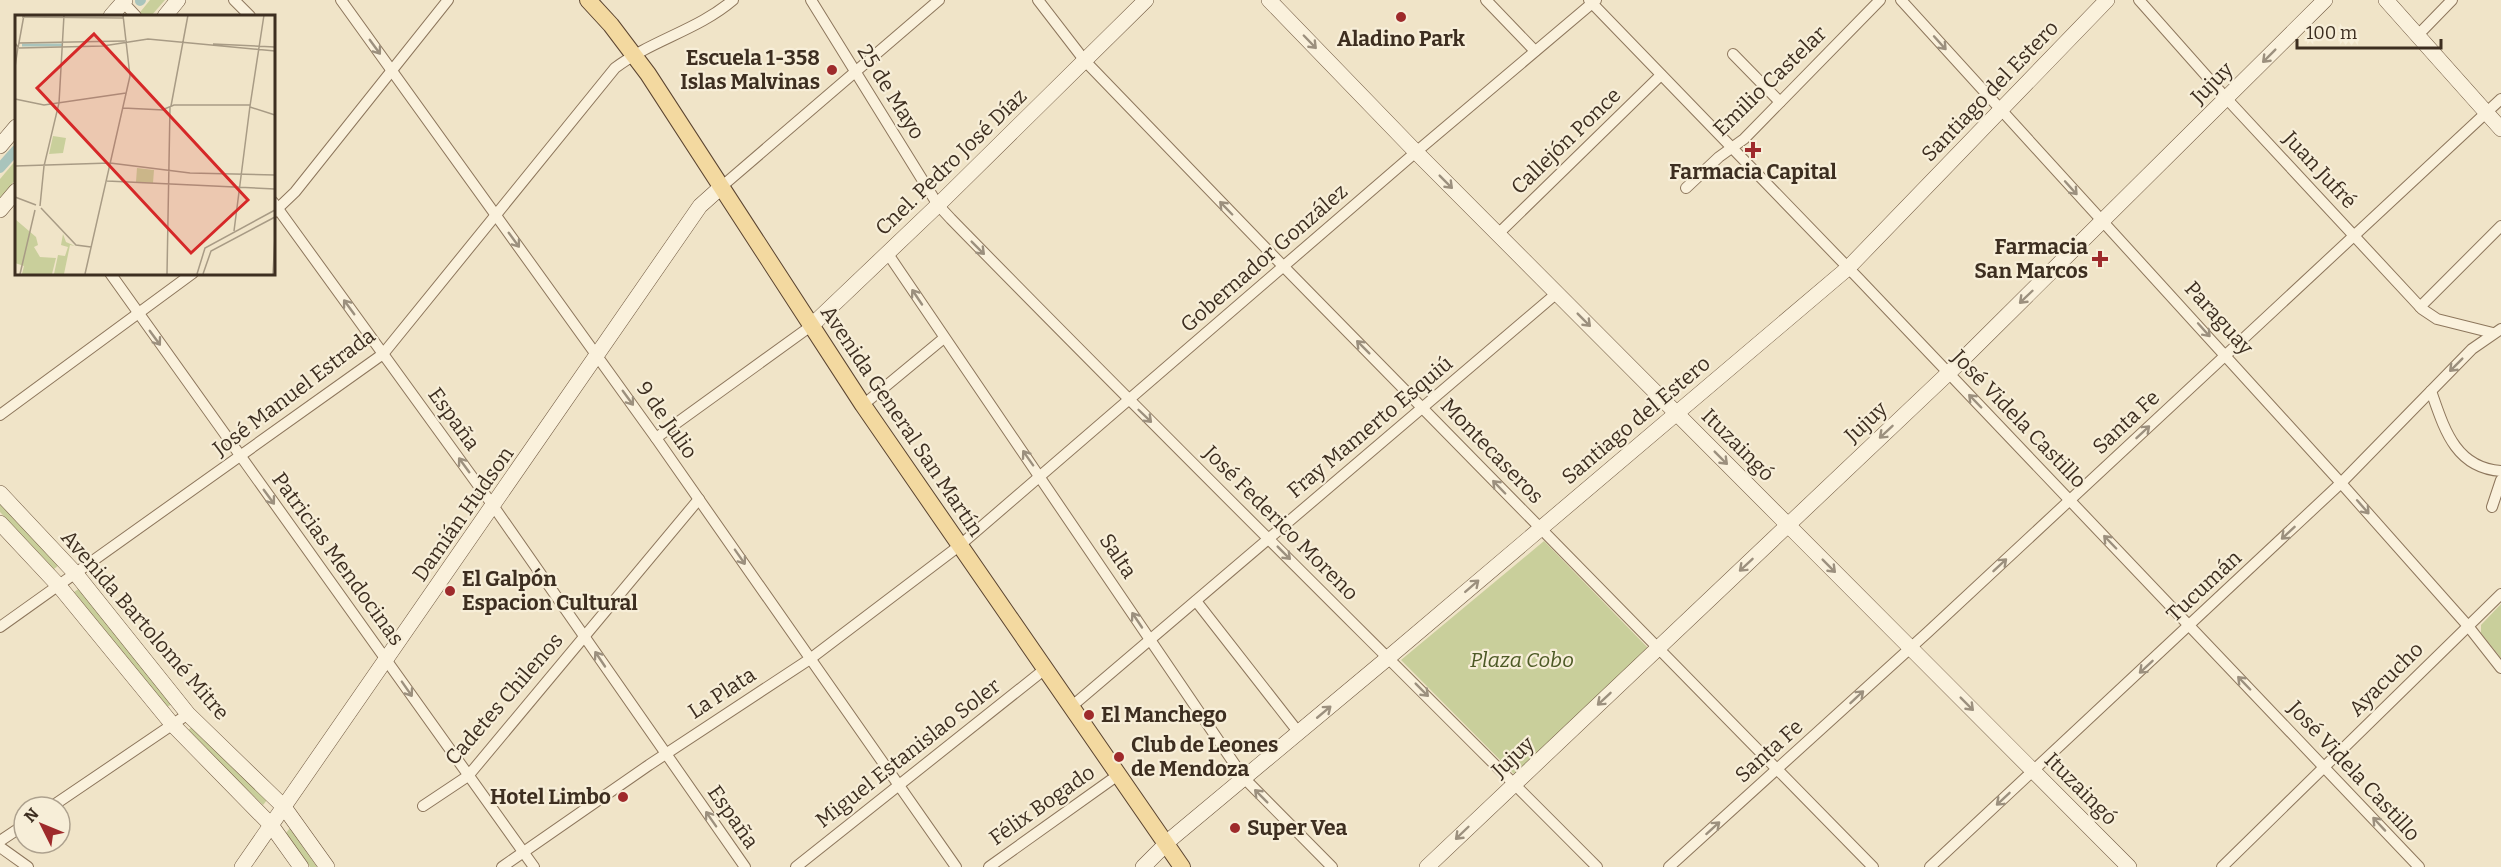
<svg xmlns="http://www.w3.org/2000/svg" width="2501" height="867" viewBox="0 0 2501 867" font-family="Bitter,serif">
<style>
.green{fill:#c9cf9b}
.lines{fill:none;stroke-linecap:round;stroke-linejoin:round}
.canal{stroke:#a9c4bc;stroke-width:10}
.street-casing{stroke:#8d765c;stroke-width:12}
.secondary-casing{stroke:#6f573f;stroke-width:16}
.primary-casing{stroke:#5b4430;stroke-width:18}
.street{stroke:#faf1dc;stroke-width:10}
.secondary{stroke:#faf1dc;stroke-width:15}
.primary{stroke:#f3d9a0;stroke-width:16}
.oneway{stroke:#9c907e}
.poi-dot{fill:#9e2a2b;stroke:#f7eed8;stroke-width:2}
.labels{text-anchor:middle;stroke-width:4.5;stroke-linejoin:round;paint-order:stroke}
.poi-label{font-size:21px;font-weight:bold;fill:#3d2e20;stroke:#f7eed8;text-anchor:start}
.street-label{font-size:21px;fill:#3d2e20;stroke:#f7eed8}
.park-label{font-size:21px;font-style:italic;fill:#4d5a26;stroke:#f7eed8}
.inset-river{fill:none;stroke:#a9c4bc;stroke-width:3}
.inset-road{fill:none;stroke:#a89b85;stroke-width:1.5}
.view{fill:#d62828;fill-opacity:0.15;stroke:#d62828;stroke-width:3}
.inset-edge{fill:none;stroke:#3d2e20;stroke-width:3}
</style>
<rect width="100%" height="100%" fill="#f0e4c8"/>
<g class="green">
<path d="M 150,0 L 165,0 L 151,16 L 137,16 Z"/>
<path d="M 16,160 L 16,179 L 0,198 L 0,179 Z"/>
<path d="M 0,503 L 59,565 L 54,569 L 0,512 Z"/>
<path d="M 1544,541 L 1649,649 L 1514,774 L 1401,660 Z"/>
<path d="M 80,588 L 172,704 L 167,707 L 74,592 Z"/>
<path d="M 2501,604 L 2501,658 L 2481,633 L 2481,625 Z"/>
<path d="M 192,727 L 267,800 L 263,805 L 187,731 Z"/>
<path d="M 290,828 L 317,867 L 310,867 L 286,833 Z"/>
</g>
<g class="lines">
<g class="canal">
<path d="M 140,1 L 141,0"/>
<path d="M 0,168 L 16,150"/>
</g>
<defs>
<g id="street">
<path d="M 121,0 L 136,16"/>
<path d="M 234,0 L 250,16"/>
<path d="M 341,0 L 656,438 L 956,867"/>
<path d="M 811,0 L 938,205 L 951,219 C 1164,437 1382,651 1597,867"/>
<path d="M 1038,0 L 1085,61 L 1284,267 L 1873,867"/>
<path d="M 1486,0 L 1535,51"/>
<path d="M 1589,0 L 1859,279 L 2419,867"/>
<path d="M 1901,0 L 2341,483 L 2468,626 L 2501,668"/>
<path d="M 2139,0 L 2226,98 L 2422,309 L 2437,319 L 2493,333"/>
<path d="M 2418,35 L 2452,0"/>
<path d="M 1733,54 L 1780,102"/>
<path d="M 720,188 L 939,0"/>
<path d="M 1686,188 L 1719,157 L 1744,139 L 1880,0"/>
<path d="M 273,202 L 494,507 L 745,867"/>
<path d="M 273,213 L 295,192 L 448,0"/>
<path d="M 1498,234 L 1661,75"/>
<path d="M 888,254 L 1244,778 L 1332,867"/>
<path d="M 110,273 L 534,867"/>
<path d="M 2420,307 L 2501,226"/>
<path d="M 2431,391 C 2444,428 2455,468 2501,471"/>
<path d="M 863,405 L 944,338"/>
<path d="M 0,415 L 193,273"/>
<path d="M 656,438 L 811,326"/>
<path d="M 2492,507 L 2501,480"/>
<path d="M 1196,601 L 1299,733"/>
<path d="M 0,627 L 383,354 L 615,68 C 652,40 698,30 733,0"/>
<path d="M 1071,707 L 1557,293"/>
<path d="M 423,806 L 468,776 L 699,499"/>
<path d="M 51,807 L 188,714"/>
<path d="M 0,841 L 24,825"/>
<path d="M 0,847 L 28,867"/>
<path d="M 502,867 L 649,765 L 810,659 L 959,546 L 1416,152 L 1596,0"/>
<path d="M 796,867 L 1045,669"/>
<path d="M 989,867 L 1118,775"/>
<path d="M 1669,867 L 1928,632 L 2501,99"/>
<path d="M 1930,867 L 2341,483 L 2472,349 L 2501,329"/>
<path d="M 2222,867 L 2501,594"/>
</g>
<g id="secondary">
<path d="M 1269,0 L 1416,152 L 2129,867"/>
<path d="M 2386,0 L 2501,129"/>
<path d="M 111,16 L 125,0"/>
<path d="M 165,16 L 178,0"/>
<path d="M 0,146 L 16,127"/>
<path d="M 0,210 L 16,191"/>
<path d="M 811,326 L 938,205 L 1146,0"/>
<path d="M 0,493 L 76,574 L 188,714 L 284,807 L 327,867"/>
<path d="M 0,523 L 59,586 L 172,724 L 271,825 L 301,867"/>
<path d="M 242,867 L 700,206 L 720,188"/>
<path d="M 1143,867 L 1172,838 L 1389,657 L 1848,268 L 2107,0"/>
<path d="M 1427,867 L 1958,364 L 2325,0"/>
</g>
<path id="primary" d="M 588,0 L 611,25 L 648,74 L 863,405 L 1182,867"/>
</defs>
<use href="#street" class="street-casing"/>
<use href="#secondary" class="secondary-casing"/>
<use href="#primary" class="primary-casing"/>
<use href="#street" class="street"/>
<use href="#secondary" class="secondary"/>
<use href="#primary" class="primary"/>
</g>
<defs><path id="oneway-shaft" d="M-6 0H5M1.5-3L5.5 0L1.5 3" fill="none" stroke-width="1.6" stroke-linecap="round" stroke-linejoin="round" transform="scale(1.5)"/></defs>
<g class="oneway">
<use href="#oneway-shaft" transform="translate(1310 42) rotate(46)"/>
<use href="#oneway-shaft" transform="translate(1940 43) rotate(48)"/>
<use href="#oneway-shaft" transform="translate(375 47) rotate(54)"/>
<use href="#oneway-shaft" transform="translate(2269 56) rotate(135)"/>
<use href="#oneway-shaft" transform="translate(1446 182) rotate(45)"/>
<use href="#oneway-shaft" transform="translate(2071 188) rotate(48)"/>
<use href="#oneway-shaft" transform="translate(1226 208) rotate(-134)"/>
<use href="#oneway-shaft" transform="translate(514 240) rotate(54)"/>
<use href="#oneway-shaft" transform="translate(978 248) rotate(45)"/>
<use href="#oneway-shaft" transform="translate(917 297) rotate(-124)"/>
<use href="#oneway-shaft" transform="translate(2026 297) rotate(136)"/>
<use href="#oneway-shaft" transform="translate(349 307) rotate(-126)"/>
<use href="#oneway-shaft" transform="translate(1584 320) rotate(45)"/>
<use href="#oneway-shaft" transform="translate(2204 330) rotate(48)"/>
<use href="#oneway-shaft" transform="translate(155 338) rotate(54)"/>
<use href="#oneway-shaft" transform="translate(1363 347) rotate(-135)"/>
<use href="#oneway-shaft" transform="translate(2456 365) rotate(135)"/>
<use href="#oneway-shaft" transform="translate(628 398) rotate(54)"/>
<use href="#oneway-shaft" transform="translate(1975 401) rotate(-134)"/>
<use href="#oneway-shaft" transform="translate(1145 416) rotate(44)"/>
<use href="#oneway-shaft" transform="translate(1886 432) rotate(137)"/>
<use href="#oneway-shaft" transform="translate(2143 432) rotate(-43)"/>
<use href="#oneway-shaft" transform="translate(1028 458) rotate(-125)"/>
<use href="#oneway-shaft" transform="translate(1721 458) rotate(45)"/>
<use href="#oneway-shaft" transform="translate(464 465) rotate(-126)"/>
<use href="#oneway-shaft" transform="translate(1499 487) rotate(-134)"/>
<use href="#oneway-shaft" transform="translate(269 497) rotate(54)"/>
<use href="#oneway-shaft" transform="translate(2363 507) rotate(49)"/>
<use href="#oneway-shaft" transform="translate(2288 533) rotate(137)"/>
<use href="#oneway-shaft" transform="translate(2110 542) rotate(-134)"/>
<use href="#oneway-shaft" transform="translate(1284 553) rotate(45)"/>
<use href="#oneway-shaft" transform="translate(740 557) rotate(55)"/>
<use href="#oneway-shaft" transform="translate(1746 565) rotate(137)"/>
<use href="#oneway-shaft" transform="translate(2000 565) rotate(-43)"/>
<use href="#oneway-shaft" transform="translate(1829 566) rotate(45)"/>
<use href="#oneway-shaft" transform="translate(1472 586) rotate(-41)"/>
<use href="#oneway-shaft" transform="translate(1137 620) rotate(-124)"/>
<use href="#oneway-shaft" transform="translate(600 659) rotate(-124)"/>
<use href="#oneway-shaft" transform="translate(2146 667) rotate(137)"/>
<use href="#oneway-shaft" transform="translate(2244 683) rotate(-134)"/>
<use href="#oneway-shaft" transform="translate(407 689) rotate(55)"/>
<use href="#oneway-shaft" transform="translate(1422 690) rotate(45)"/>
<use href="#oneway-shaft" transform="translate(1857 697) rotate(-43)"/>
<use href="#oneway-shaft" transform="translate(1604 699) rotate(137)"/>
<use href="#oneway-shaft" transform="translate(1967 704) rotate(45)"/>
<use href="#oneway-shaft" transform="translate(1324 712) rotate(-40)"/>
<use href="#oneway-shaft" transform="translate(1261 796) rotate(-135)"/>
<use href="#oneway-shaft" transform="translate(2003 799) rotate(137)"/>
<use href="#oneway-shaft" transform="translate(711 819) rotate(-125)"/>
<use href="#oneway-shaft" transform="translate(2379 824) rotate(-133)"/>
<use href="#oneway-shaft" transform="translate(1713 828) rotate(-42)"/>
<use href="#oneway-shaft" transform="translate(1462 833) rotate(136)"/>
</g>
<g class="poi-dot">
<circle cx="1401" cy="17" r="6"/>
<circle cx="832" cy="70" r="6"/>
<path d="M1750 141h6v6h6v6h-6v6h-6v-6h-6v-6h6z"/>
<path d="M2097 250h6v6h6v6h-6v6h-6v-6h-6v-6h6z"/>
<circle cx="450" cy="591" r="6"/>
<circle cx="1089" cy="715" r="6"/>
<circle cx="1119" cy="757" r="6"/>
<circle cx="623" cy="797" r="6"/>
<circle cx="1235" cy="828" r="6"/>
</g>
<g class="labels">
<g class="poi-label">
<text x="1401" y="46" text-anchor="middle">Aladino Park</text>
<text x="820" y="65" text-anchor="end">Escuela 1-358<tspan x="820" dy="24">Islas Malvinas</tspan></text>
<text x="1753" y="179" text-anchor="middle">Farmacia Capital</text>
<text x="2088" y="254" text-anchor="end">Farmacia<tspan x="2088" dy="24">San Marcos</tspan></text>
<text x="462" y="586">El Galpón<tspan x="462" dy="24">Espacion Cultural</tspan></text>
<text x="1101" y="722">El Manchego</text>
<text x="1131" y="752">Club de Leones<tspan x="1131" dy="24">de Mendoza</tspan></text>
<text x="611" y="804" text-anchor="end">Hotel Limbo</text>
<text x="1247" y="835">Super Vea</text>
</g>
<g class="street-label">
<text transform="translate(1770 81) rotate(-44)" y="7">Emilio Castelar</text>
<text transform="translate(2212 83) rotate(-45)" y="7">Jujuy</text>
<text transform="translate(1990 91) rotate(-46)" y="7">Santiago del Estero</text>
<text transform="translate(891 92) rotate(58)" y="7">25 de Mayo</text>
<text transform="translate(1566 141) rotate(-44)" y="7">Callejón Ponce</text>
<text transform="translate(951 162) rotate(-44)" y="7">Cnel. Pedro José Díaz</text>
<text transform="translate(2320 170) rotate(47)" y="7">Juan Jufré</text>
<text transform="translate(1264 258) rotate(-41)" y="7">Gobernador González</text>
<text transform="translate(2219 318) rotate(48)" y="7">Paraguay</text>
<text transform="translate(294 392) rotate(-37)" y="7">José Manuel Estrada</text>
<text transform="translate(454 419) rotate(54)" y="7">España</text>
<text transform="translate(2019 419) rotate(46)" y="7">José Videla Castillo</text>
<text transform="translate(667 420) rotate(55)" y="7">9 de Julio</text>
<text transform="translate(1636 420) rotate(-40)" y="7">Santiago del Estero</text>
<text transform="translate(902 421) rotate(56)" y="7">Avenida General San Martín</text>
<text transform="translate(1866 422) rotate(-43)" y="7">Jujuy</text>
<text transform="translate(2126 422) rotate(-43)" y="7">Santa Fe</text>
<text transform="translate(1370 427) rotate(-40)" y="7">Fray Mamerto Esquiú</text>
<text transform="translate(1738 445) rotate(45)" y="7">Ituzaingó</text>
<text transform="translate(1492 451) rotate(46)" y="7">Montecaseros</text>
<text transform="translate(463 514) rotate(-55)" y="7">Damián Hudson</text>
<text transform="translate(1281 523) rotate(45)" y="7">José Federico Moreno</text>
<text transform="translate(1118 556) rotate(56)" y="7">Salta</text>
<text transform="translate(338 559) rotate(54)" y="7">Patricias Mendocinas</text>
<text transform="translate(2204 586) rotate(-43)" y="7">Tucumán</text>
<text transform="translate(145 625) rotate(49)" y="7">Avenida Bartolomé Mitre</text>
<text transform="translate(2386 679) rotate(-45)" y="7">Ayacucho</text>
<text transform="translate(722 693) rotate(-33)" y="7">La Plata</text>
<text transform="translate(504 699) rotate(-49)" y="7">Cadetes Chilenos</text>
<text transform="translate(1769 751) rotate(-42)" y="7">Santa Fe</text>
<text transform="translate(908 753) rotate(-38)" y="7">Miguel Estanislao Soler</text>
<text transform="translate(1513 757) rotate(-43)" y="7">Jujuy</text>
<text transform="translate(2354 771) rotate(47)" y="7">José Videla Castillo</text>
<text transform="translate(2081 789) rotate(45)" y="7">Ituzaingó</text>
<text transform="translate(1042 805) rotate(-35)" y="7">Félix Bogado</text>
<text transform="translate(733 817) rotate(55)" y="7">España</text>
</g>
<g class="park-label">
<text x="1522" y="667">Plaza Cobo</text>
</g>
</g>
<g transform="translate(15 15)">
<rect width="260" height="260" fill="#f0e4c8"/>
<path d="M 38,121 L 51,123 L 48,138 L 34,139 ZM 122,153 L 139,155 L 138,168 L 121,167 ZM 0,204 L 21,222 L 23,230 L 19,232 L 25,242 L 41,243 L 37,259 L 7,259 L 9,251 L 0,248 ZM 48,219 L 51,227 L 60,231 L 55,230 L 49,259 L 39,259 L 43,240 L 50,241 L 53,232 L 46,230 Z" fill="#c9cf9b"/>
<path class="inset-river" d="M 7,30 L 47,30"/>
<path class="inset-road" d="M 7,2 L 109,3M 0,28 L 3,32 L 0,52M 4,28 L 110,26M 198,29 L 260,32M 3,33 L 9,0M 4,33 L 88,31 L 133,24 L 260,36M 0,84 L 29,90 L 111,78M 156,91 L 173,0M 235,91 L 249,0M 235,92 L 260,100M 108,93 L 149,95M 147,95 L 159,90 L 235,90M 0,151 L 95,148 L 175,158 L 260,160M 92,166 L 260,174M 0,182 L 21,190M 25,191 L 29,151 L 44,88 L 49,0M 26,193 L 61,230 L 76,232M 219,216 L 235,91M 5,259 L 20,195M 70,259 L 115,61 L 108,0M 152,259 L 155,92M 182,259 L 190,233 L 260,195M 188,259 L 196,236 L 260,202M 258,259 L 260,221"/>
<path class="view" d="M 79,19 L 233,185 L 176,238 L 22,73 Z"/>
<rect width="260" height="260" class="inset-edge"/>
</g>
<g transform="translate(42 825) rotate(313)"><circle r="28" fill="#f7eed8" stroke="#ada18e" stroke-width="1.5"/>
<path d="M0-4.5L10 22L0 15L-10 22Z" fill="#9e2a2b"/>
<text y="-9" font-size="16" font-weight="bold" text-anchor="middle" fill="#3d2e20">N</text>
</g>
<path d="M2297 39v9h144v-9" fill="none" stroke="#3d2e20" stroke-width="3"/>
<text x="2306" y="39" font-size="18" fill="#3d2e20" stroke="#f7eed8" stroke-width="4.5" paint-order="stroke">100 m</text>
</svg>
